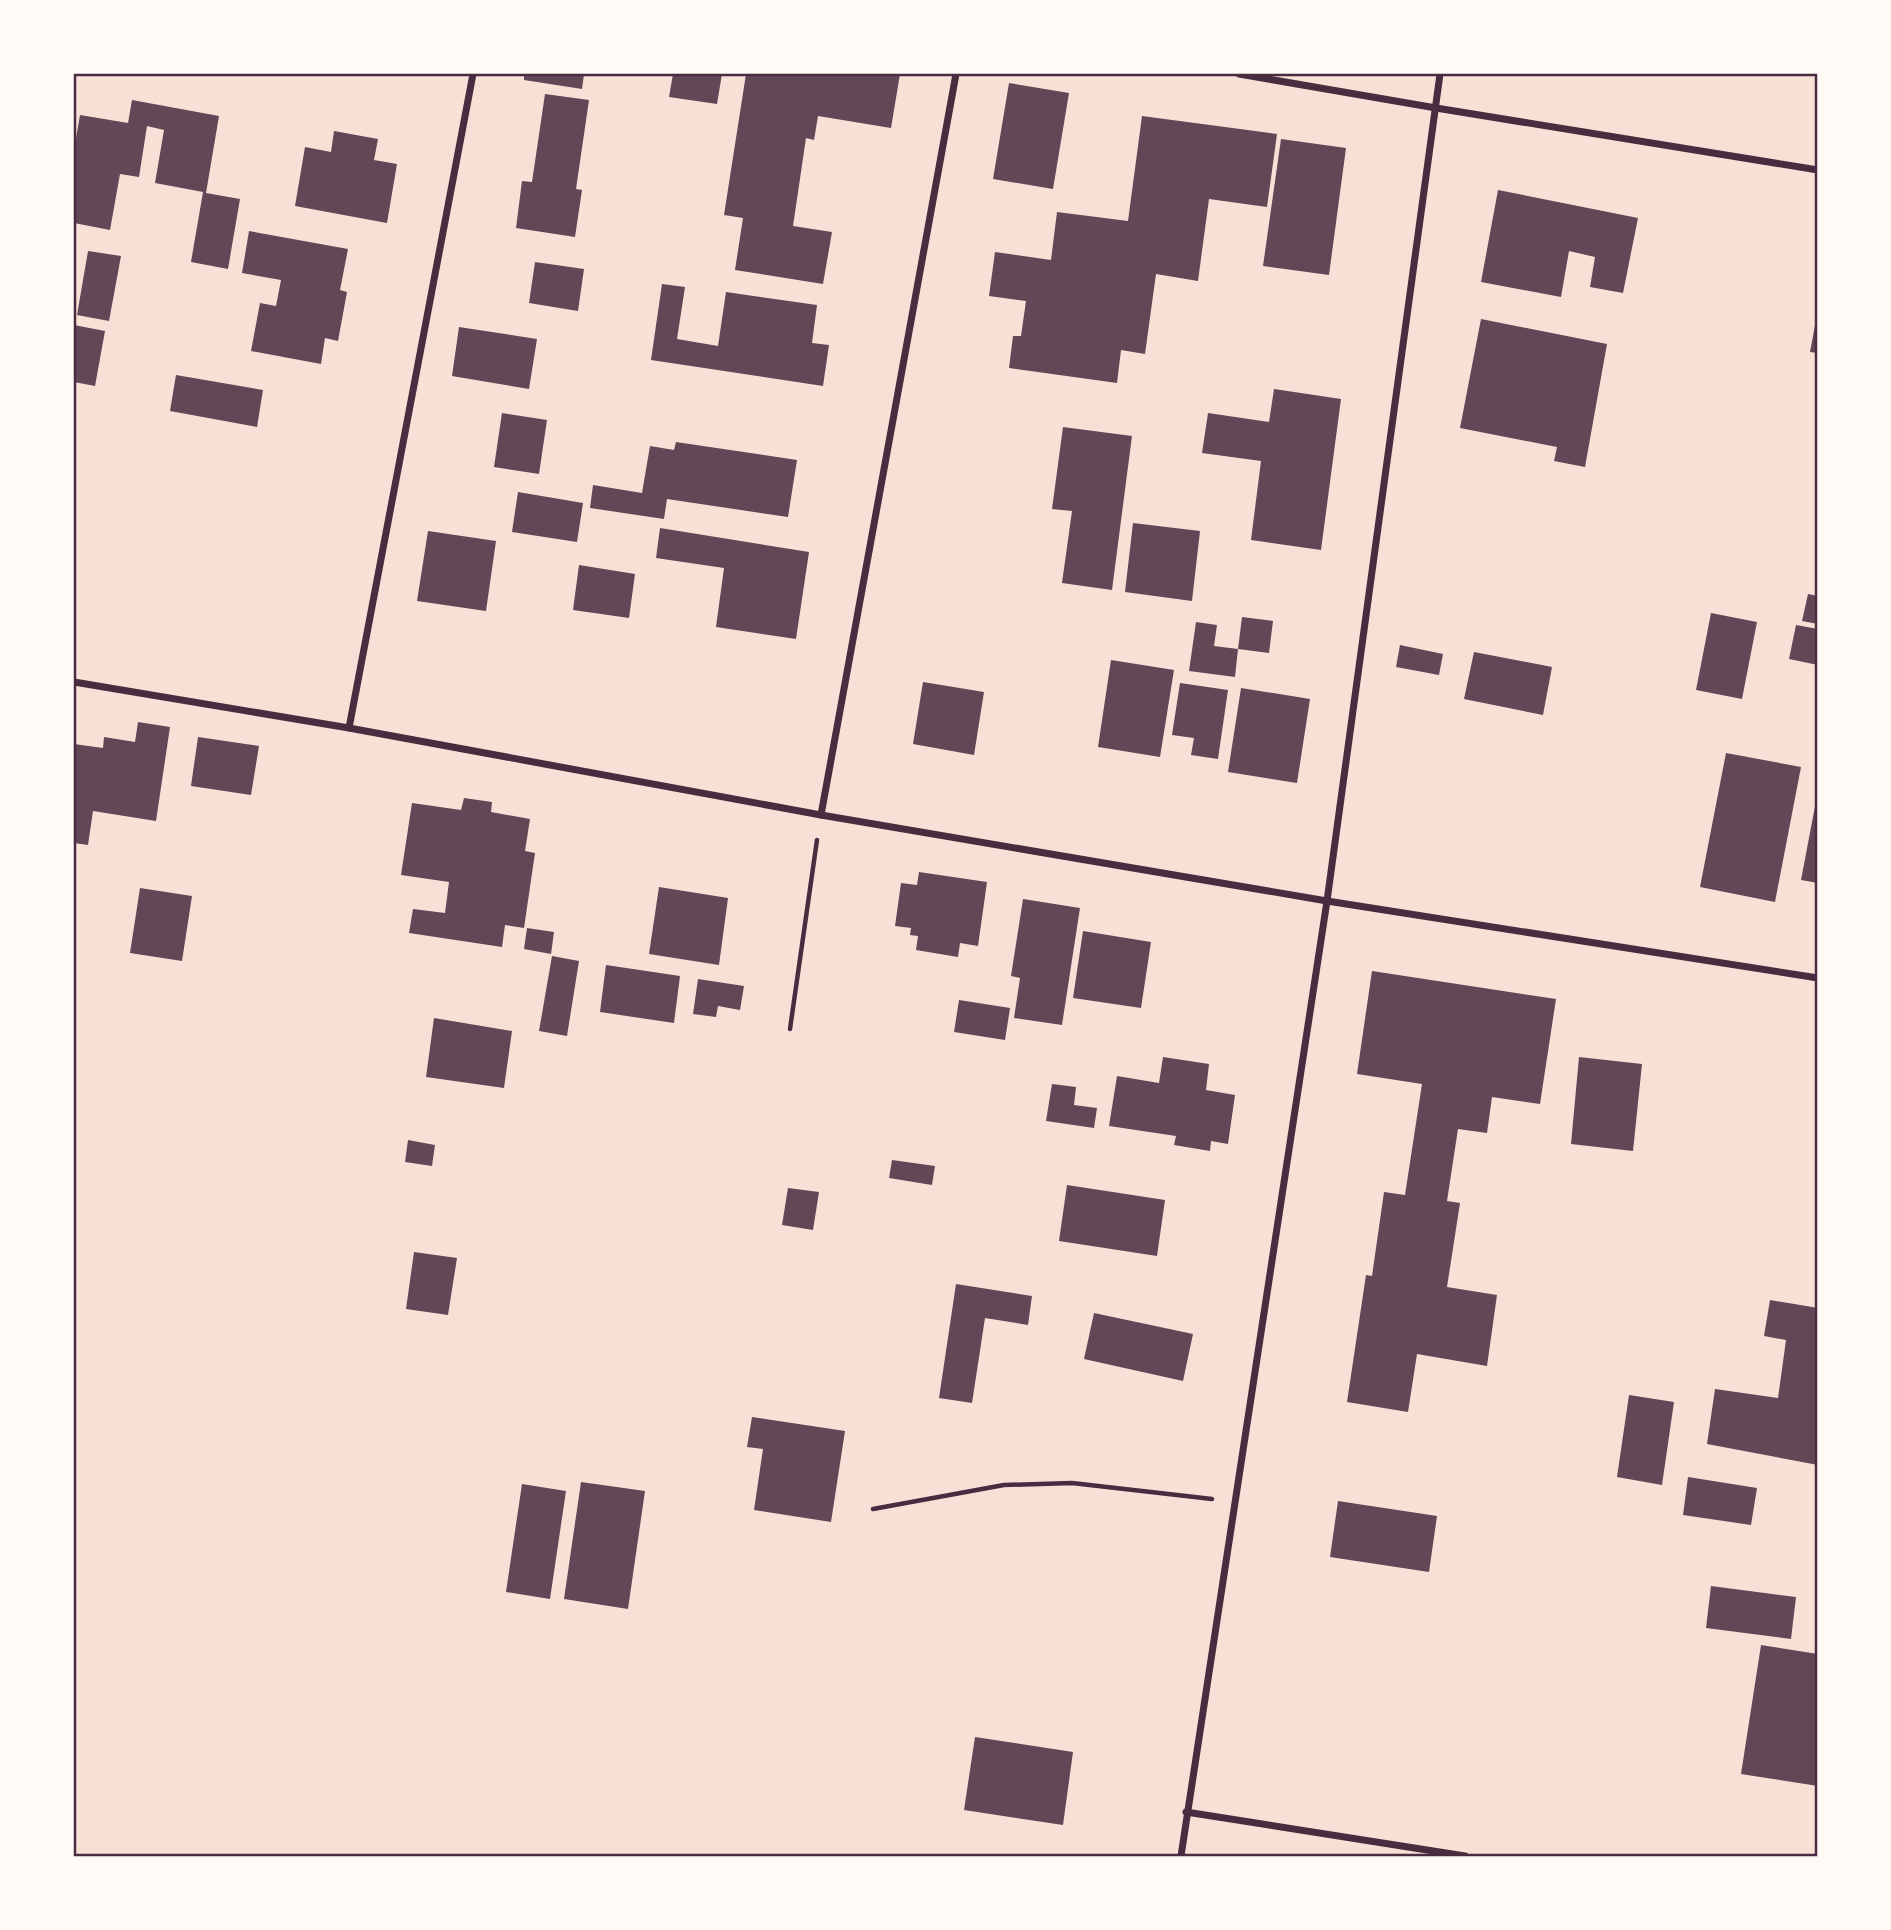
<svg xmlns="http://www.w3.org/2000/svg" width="1891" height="1930" viewBox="0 0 1891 1930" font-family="Rubik,sans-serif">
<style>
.building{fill:#644757}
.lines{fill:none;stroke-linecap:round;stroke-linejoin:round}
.path{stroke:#4a2c40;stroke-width:4.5}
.minor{stroke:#4a2c40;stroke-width:7}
.neatline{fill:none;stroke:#4a2c40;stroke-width:2.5}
</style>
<rect width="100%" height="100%" fill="#f7e1d7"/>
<g class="building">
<path d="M 524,74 L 584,74 L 582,89 L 524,80 Z"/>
<path d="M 673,74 L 722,74 L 717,104 L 669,97 Z"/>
<path d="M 746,74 L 900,74 L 891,128 L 818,116 L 814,140 L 806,138 L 793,226 L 832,232 L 823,284 L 735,270 L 743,218 L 724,215 Z"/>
<path d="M 1009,83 L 1069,93 L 1053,189 L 993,179 Z"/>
<path d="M 545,94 L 589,100 L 576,189 L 582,190 L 575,237 L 516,228 L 522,181 L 532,182 Z"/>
<path d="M 132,100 L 219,116 L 206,193 L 240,199 L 228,269 L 191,262 L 203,192 L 155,183 L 164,130 L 147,126 L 139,177 L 120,174 L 110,230 L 74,223 L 74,150 L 80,115 L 128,123 Z"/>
<path d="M 1142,116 L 1277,134 L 1267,207 L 1209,199 L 1198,281 L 1156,274 L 1145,354 L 1121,350 L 1117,383 L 1009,368 L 1013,336 L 1021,336 L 1026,301 L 989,296 L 995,252 L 1051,260 L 1057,212 L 1128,221 Z"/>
<path d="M 334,131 L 378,139 L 374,160 L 397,164 L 387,223 L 295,206 L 305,147 L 331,152 Z"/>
<path d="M 1281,139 L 1346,148 L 1329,275 L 1263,266 Z"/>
<path d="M 1498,190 L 1638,218 L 1623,293 L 1590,287 L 1595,257 L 1569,251 L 1561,297 L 1481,282 Z"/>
<path d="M 249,231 L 348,249 L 340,290 L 347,292 L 338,341 L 325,338 L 321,364 L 251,351 L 260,303 L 276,306 L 281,280 L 242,273 Z"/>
<path d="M 88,251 L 121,256 L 109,321 L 77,315 Z"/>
<path d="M 535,262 L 584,269 L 578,311 L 529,303 Z"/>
<path d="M 662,284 L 685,287 L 677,339 L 718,346 L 726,292 L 817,305 L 812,343 L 829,345 L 823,386 L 651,360 Z"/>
<path d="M 1481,319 L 1607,344 L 1585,467 L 1554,461 L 1557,447 L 1460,428 Z"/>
<path d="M 1816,320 L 1818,321 L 1818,353 L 1810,352 Z"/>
<path d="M 74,325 L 105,331 L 95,386 L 74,382 Z"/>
<path d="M 459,327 L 537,339 L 529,389 L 452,376 Z"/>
<path d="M 176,375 L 263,390 L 257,427 L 170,411 Z"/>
<path d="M 1274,389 L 1341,399 L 1321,550 L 1251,540 L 1261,461 L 1202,453 L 1208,413 L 1269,422 Z"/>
<path d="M 502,413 L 547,420 L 539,474 L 494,467 Z"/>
<path d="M 1063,427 L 1132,436 L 1112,590 L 1062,583 L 1072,511 L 1052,509 Z"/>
<path d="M 676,442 L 797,460 L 788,517 L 667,499 L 664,519 L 590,508 L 593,485 L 642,493 L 650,446 L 674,450 Z"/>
<path d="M 518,492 L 583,503 L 577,542 L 512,532 Z"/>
<path d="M 1133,523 L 1200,531 L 1192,601 L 1125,592 Z"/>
<path d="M 660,528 L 809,552 L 796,639 L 716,627 L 724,568 L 656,558 Z"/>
<path d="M 428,531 L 496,541 L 486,611 L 417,601 Z"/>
<path d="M 579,565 L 635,574 L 629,618 L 573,610 Z"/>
<path d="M 1808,594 L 1818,596 L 1818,624 L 1802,621 Z"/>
<path d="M 1711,613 L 1757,622 L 1742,699 L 1696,690 Z"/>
<path d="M 1242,617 L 1273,621 L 1269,653 L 1238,649 Z"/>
<path d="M 1196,622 L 1217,625 L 1214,646 L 1238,649 L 1235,677 L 1189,671 Z"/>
<path d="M 1796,625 L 1818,629 L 1818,665 L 1789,659 Z"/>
<path d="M 1400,645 L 1443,654 L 1439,675 L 1396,667 Z"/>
<path d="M 1474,652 L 1552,667 L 1543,715 L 1464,699 Z"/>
<path d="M 1111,660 L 1174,670 L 1160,757 L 1098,747 Z"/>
<path d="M 923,682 L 984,692 L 974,755 L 913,744 Z"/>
<path d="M 1180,683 L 1228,690 L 1218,759 L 1191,755 L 1194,738 L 1172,735 Z"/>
<path d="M 1241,688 L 1310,699 L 1297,783 L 1228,772 Z"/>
<path d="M 138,722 L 170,727 L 156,821 L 93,811 L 88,845 L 74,843 L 74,744 L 103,748 L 104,737 L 135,742 Z"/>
<path d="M 198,737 L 259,746 L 251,795 L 191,786 Z"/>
<path d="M 1726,753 L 1801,767 L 1775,902 L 1700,887 Z"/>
<path d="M 464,798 L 492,802 L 491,812 L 530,819 L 525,851 L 535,853 L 524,928 L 505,925 L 502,947 L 409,933 L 413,909 L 445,913 L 449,882 L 401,875 L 412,803 L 461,810 Z"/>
<path d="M 1816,801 L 1818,801 L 1818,883 L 1801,880 Z"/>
<path d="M 919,872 L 987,882 L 978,946 L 960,943 L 958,957 L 916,950 L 918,936 L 910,935 L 911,928 L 895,926 L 901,883 L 917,885 Z"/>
<path d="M 659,887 L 728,898 L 719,965 L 649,954 Z"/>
<path d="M 140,888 L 192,896 L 182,961 L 130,953 Z"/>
<path d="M 1023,899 L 1080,908 L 1062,1025 L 1014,1018 L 1020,978 L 1011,976 Z"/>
<path d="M 527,928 L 554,932 L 551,954 L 524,949 Z"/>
<path d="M 1083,931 L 1151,942 L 1141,1008 L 1073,998 Z"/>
<path d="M 552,956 L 579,961 L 567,1036 L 539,1031 Z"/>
<path d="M 606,965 L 680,976 L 674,1023 L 600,1012 Z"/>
<path d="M 1372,971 L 1556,999 L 1540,1104 L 1492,1097 L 1487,1133 L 1458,1129 L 1447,1201 L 1460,1203 L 1447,1287 L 1497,1295 L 1487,1366 L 1417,1354 L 1408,1412 L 1347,1402 L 1366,1275 L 1372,1276 L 1384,1192 L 1405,1195 L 1422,1084 L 1357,1074 Z"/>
<path d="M 698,979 L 744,986 L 740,1010 L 718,1006 L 716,1017 L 693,1014 Z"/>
<path d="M 959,1000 L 1010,1008 L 1005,1040 L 954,1032 Z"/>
<path d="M 434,1018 L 512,1031 L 504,1088 L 426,1077 Z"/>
<path d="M 1163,1057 L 1209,1064 L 1206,1090 L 1235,1095 L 1228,1144 L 1211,1141 L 1210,1151 L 1174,1145 L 1176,1136 L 1109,1126 L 1117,1076 L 1159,1083 Z"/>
<path d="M 1579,1057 L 1642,1064 L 1633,1151 L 1571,1144 Z"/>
<path d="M 1052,1084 L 1076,1087 L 1074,1105 L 1097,1108 L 1094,1128 L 1046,1121 Z"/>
<path d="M 408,1140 L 435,1145 L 432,1166 L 405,1162 Z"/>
<path d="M 892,1160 L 935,1166 L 932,1185 L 889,1178 Z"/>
<path d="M 1067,1185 L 1165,1200 L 1157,1256 L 1059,1241 Z"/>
<path d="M 788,1188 L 819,1192 L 813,1230 L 782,1225 Z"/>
<path d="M 414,1252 L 457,1258 L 448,1315 L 406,1309 Z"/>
<path d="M 956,1284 L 1032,1296 L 1028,1325 L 985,1318 L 972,1403 L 939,1398 Z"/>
<path d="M 1770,1300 L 1818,1308 L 1818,1465 L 1707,1444 L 1715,1389 L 1778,1398 L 1786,1340 L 1764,1336 Z"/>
<path d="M 1094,1313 L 1193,1334 L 1183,1381 L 1084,1359 Z"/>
<path d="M 1629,1395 L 1674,1402 L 1662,1485 L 1617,1477 Z"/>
<path d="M 752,1417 L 845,1431 L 831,1522 L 754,1510 L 763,1449 L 747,1447 Z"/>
<path d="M 1688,1477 L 1757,1488 L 1751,1525 L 1683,1515 Z"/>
<path d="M 581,1482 L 645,1491 L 628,1609 L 564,1599 Z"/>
<path d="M 522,1484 L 566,1491 L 550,1599 L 506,1592 Z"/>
<path d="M 1338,1501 L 1437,1516 L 1429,1572 L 1330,1557 Z"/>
<path d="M 1711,1586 L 1796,1597 L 1791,1639 L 1706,1628 Z"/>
<path d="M 1761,1645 L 1818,1654 L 1818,1786 L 1741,1774 Z"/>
<path d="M 975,1737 L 1073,1752 L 1063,1825 L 964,1810 Z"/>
</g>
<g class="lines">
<g class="path">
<path d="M 790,1029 L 817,840"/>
<path d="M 873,1509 L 1004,1485 L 1072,1483 L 1212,1499"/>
</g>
<g class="minor">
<path d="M 1239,74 L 1436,108 L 1818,170"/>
<path d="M 74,682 L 349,728 L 821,815 L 1327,901 L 1818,978"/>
<path d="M 349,728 L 473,74"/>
<path d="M 821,815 L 956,74"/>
<path d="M 1186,1812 L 1465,1856"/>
<path d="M 1181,1856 L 1327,901 L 1440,74"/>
</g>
</g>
<rect width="1891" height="1930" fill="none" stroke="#fffaf5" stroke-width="150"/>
<rect x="75" y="75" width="1741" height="1780" class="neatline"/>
</svg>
